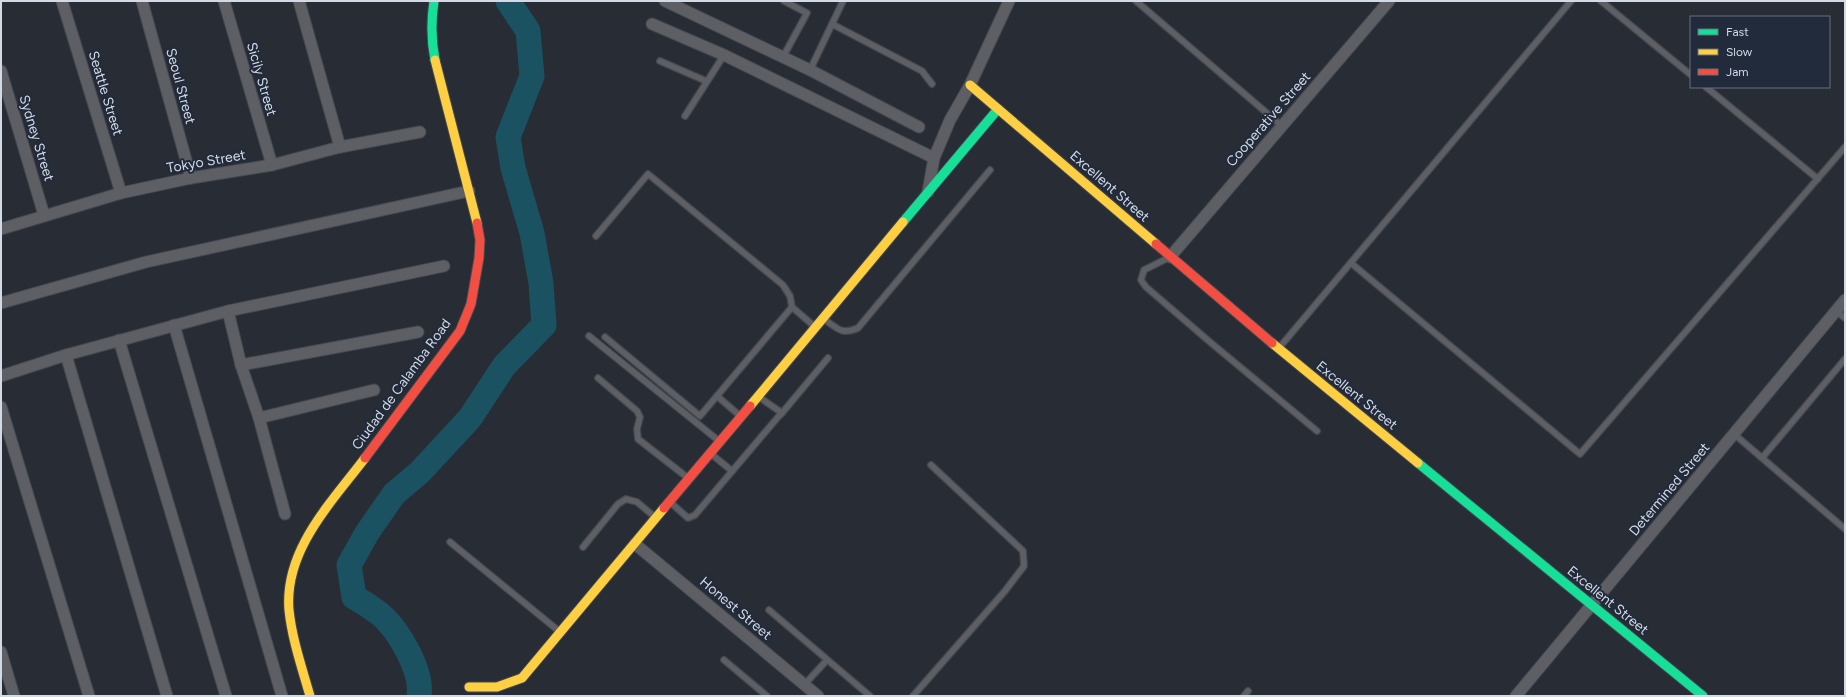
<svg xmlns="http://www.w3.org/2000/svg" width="1846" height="697" viewBox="0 0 1846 697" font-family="Figtree,sans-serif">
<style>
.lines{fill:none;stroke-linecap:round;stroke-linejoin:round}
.river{stroke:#1a5262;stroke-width:25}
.lane-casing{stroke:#444950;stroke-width:8}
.street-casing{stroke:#444950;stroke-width:13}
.fast-casing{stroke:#444950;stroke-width:11}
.slow-casing{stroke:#444950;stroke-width:11}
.jam-casing{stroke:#444950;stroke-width:11}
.lane{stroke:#5e5f64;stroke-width:5.5}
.street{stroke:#5e5f64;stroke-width:11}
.fast{stroke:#16e098;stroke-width:9}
.slow{stroke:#ffcf43;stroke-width:9}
.jam{stroke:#f24e42;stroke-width:9}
.labels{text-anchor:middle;stroke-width:4;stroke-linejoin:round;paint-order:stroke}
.street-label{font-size:14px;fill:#d4dae5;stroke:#222b3b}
</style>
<rect width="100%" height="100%" fill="#282c35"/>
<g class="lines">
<path class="river" d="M 419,696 C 423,672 399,630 380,614 C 372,608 363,602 354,597 L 349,565 L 367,533 L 394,494 L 420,472 L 470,418 L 504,366 L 544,325 L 541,283 L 532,233 L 513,168 L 508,137 L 532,76 L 528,31 L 508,1"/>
<defs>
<g id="lane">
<path d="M 1136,1 L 1282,126"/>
<path d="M 1601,1 L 1691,75"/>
<path d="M 832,24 L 922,71 L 932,84"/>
<path d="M 783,57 L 807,13 L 784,1"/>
<path d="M 660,61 L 706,81"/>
<path d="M 810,70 L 843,1"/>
<path d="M 1706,87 L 1818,179"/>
<path d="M 685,116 L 724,55"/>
<path d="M 596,236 L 648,174 L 783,285 L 790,296 L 792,307 L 815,327"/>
<path d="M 1170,257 L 1144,270 L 1141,280 L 1146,287 L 1210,342 L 1317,431"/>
<path d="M 1351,263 L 1580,454 L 1845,147"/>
<path d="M 1836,311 L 1845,318"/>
<path d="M 824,319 C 838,329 842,335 858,328 L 990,170"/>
<path d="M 589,336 L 719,441"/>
<path d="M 605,337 L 700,416 L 792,307"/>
<path d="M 1279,348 L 1571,1"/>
<path d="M 598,378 L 637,411 L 640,417 L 637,429 L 638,439 L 688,478"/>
<path d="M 717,396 L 739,415"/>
<path d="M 782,413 L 828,358"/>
<path d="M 1734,434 L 1845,529"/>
<path d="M 710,453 L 732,471"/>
<path d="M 1762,458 L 1845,359"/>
<path d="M 670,502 L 688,518 L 695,515 L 778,417 L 782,413 L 759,397"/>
<path d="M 450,542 L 560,632"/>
<path d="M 583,547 L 618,504 L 626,499 L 637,502 L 656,518"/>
<path d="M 769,610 L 870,696"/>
<path d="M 724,660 L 767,696"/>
<path d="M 804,685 L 827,660"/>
<path d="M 913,696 L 1005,591 L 1024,566 L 1023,551 L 931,465"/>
<path d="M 1244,696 L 1248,691"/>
</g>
<g id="street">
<path d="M 62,1 L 121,193"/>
<path d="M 142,1 L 191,178"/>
<path d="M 224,1 L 272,165"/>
<path d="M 299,1 L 340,147"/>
<path d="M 665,1 L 810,70 L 919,127"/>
<path d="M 652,24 L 724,55 L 934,158"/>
<path d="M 1,71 L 44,215"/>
<path d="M 928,192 L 934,158 L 950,120 L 970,85 L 1009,1"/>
<path d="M 1,229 L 121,193 L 191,178 L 272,165 L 340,147 L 420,132"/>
<path d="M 1170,257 L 1389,1"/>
<path d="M 1,303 L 146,262 L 469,191"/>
<path d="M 228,311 L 241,365 L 259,418 L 285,514"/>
<path d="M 174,325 L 282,696"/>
<path d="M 119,340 L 226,696"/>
<path d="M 66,355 L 167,696"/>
<path d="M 241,365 L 418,332"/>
<path d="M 1,376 L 66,355 L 228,311 L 444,266"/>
<path d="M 1,407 L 89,696"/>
<path d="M 259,418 L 374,390"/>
<path d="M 635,544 L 818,696"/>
<path d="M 1,652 L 14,696"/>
<path d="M 1516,696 L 1845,300"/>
</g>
<g id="fast">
<path d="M 434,1 C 431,21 431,40 435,60"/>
<path d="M 903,222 L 998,109"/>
<path d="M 1418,463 L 1703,696"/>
</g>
<g id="slow">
<path d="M 435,60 L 477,223"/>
<path d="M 970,85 L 1156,244"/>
<path d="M 1272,343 L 1418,463"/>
<path d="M 750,406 L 903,222"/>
<path d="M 469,687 L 497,687 L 522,678 L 664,508"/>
<path d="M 310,696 C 302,668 292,639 289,610 C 284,550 331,503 365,458"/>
</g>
<g id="jam">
<path d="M 1156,244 L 1272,343"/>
<path d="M 365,458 L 460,331 L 471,304 L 479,258 L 480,240 L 477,223"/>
<path d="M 664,508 L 750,406"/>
</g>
</defs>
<use href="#lane" class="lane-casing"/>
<use href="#street" class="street-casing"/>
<use href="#fast" class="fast-casing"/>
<use href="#slow" class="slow-casing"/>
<use href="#jam" class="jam-casing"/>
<use href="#lane" class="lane"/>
<use href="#street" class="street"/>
<use href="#fast" class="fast"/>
<use href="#slow" class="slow"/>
<use href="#jam" class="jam"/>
</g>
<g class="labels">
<g class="street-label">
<text transform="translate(262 79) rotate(74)" y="5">Sicily Street</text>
<text transform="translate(181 86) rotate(75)" y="5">Seoul Street</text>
<text transform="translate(106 93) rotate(73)" y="5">Seattle Street</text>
<text transform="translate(1268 119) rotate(-49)" y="5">Cooperative Street</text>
<text transform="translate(37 138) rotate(73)" y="5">Sydney Street</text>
<text transform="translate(206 161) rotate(-10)" y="5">Tokyo Street</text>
<text transform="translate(1110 186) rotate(41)" y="5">Excellent Street</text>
<text transform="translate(401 384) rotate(-54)" y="5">Ciudad de Calamba Road</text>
<text transform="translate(1357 395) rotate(39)" y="5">Excellent Street</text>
<text transform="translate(1669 489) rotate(-50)" y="5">Determined Street</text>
<text transform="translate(1608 600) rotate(39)" y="5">Excellent Street</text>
<text transform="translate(736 608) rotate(40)" y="5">Honest Street</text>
</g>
</g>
<rect width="1846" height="697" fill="none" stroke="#d4dae5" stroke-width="4"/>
<rect x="1690" y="16" width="140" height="72" fill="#222b3b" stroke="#69717f"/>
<rect x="1698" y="29" width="20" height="6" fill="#16e098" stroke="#69717f"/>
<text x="1726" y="36" font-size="12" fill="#d4dae5">Fast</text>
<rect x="1698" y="49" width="20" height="6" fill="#ffcf43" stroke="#69717f"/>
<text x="1726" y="56" font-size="12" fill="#d4dae5">Slow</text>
<rect x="1698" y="69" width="20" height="6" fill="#f24e42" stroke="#69717f"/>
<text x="1726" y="76" font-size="12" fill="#d4dae5">Jam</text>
</svg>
